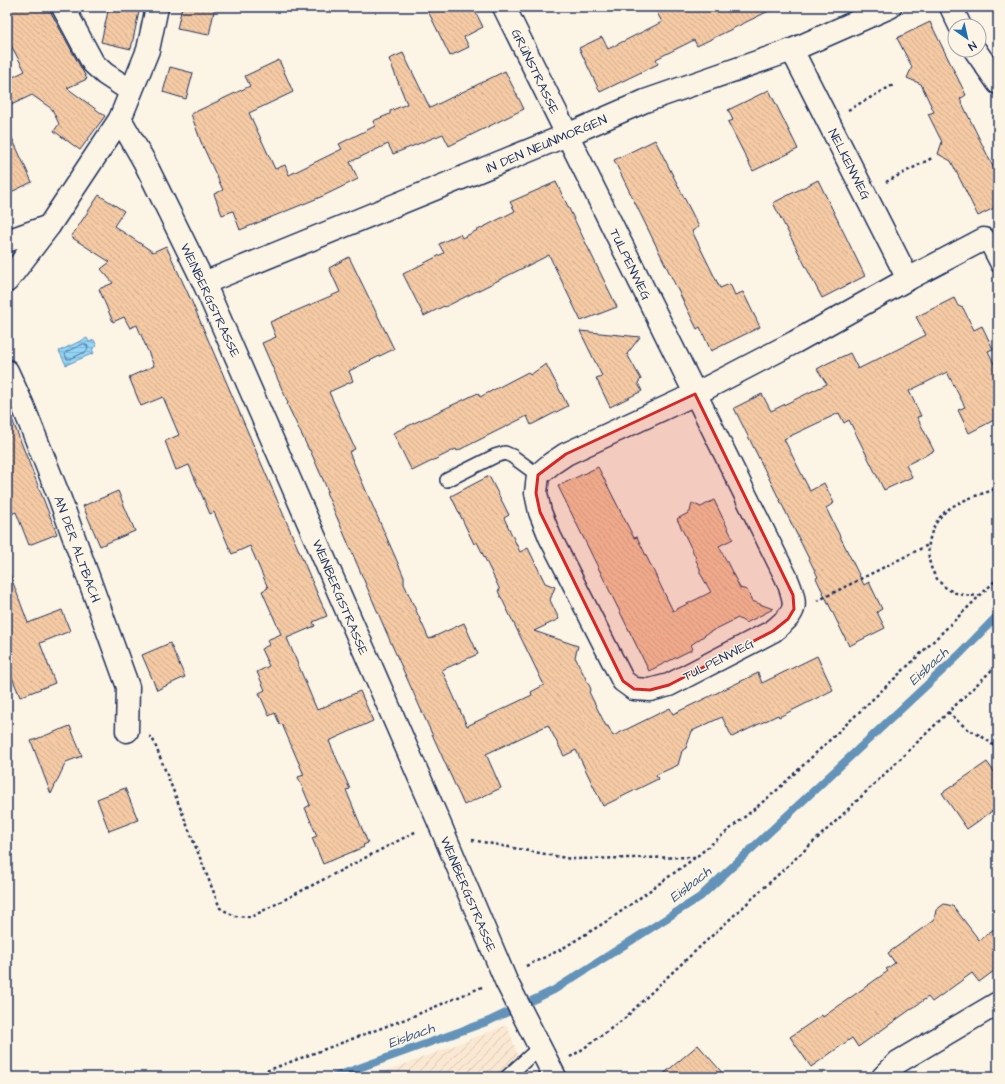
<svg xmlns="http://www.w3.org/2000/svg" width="1005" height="1084" viewBox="0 0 1005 1084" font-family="'Architects Daughter',sans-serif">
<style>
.industrial{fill:url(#industrial-furrows)}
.water{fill:url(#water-rules);stroke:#6493b9}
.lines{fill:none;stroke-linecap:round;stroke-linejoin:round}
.shore{stroke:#4b719b;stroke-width:1}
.stream{stroke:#6493b9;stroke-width:8}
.building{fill:url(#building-back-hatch);stroke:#1b2f5e}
.lane-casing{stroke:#1b2f5e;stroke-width:16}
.street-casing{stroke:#1b2f5e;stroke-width:25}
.secondary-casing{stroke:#1b2f5e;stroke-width:25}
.path{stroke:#1b2f5e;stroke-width:2.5;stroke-dasharray:3 3;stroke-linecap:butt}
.lane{stroke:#fcf5e5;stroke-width:13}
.street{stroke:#fcf5e5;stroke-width:22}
.secondary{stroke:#fcf5e5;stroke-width:22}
.marked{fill:#d62828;fill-opacity:0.2;stroke:#d62828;stroke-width:3;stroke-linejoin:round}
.labels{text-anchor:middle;stroke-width:3;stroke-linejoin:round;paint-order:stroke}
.street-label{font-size:13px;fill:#1b2f5e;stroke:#fcf5e5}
.water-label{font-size:14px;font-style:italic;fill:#395884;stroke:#fcf5e5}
</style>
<defs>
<pattern id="industrial-furrows" width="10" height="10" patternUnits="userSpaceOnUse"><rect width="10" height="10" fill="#fae8d2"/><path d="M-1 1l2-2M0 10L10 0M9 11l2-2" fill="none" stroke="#d6c7b7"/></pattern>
<pattern id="water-rules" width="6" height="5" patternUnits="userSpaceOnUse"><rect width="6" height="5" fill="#94d5f6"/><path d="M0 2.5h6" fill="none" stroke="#7fb7d5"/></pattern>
<pattern id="building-back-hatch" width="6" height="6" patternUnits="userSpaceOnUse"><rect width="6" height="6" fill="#f5caa4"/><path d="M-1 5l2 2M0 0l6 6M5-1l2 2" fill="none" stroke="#d1ae90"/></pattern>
</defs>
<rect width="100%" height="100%" fill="#fcf5e5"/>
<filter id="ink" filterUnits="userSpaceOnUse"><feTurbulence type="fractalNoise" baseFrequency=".025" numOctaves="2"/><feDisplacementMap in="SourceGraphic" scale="8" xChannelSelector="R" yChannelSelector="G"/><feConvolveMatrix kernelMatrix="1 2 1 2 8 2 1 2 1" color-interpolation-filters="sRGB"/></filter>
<g filter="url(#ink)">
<path class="industrial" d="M 507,1025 L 526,1077 L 372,1077 Z"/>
<path class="water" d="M 87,338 L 89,342 L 94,340 L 97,346 L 92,349 L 94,353 L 66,365 L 59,351 Z"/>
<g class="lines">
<path class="shore" d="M 84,344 L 88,346 L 87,351 L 70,359 L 67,359 L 65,354 L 66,352 Z"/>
<path class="stream" d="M 334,1077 L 489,1021 L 554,990 L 700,897 L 959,655 L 998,615"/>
</g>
<g class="building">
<path d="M 7,7 L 48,7 L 87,79 L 67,88 L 105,116 L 80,150 L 54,131 L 59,124 L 52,109 L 32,95 L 7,107 L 7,80 L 25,71 L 7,38 Z"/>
<path d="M 109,7 L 140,7 L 131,49 L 101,42 Z"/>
<path d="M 182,7 L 215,7 L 209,35 L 177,29 Z"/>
<path d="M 426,7 L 473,7 L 483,27 L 464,37 L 469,47 L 450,56 Z"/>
<path d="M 654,7 L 777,7 L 697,46 L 694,40 L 656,59 L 658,64 L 600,92 L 579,48 L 602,37 L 608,49 L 662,22 Z"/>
<path d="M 930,22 L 966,95 L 960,99 L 998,177 L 998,206 L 978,216 L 951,161 L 938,154 L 942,142 L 928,114 L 934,112 L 921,84 L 907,78 L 912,67 L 897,38 Z"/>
<path d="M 403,53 L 430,108 L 505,71 L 524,109 L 449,146 L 443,134 L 393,154 L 388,144 L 350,162 L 358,179 L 323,196 L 240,230 L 233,211 L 222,215 L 214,194 L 223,190 L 201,142 L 191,114 L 250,86 L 245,76 L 279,60 L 293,92 L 249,113 L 275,169 L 285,165 L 289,175 L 342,149 L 339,144 L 375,126 L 373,121 L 390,114 L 390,111 L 407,104 L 389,59 Z"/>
<path d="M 170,67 L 193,73 L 186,99 L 163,92 Z"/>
<path d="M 769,90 L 798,149 L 753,171 L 728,122 L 733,120 L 728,110 Z"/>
<path d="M 7,127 L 32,182 L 7,194 Z"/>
<path d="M 655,140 L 699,227 L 692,231 L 720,288 L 730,284 L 735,295 L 743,292 L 760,327 L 711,351 L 700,327 L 697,329 L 614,160 Z"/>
<path d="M 818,180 L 865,276 L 822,298 L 773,203 Z"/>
<path d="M 556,182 L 617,307 L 581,321 L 549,255 L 445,307 L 444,306 L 424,316 L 403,274 L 444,253 L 439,244 L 460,234 L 462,238 L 515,211 L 510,202 Z"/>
<path d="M 99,195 L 124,211 L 114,226 L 153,252 L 166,246 L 191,300 L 327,616 L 313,622 L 315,626 L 287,638 L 317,710 L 360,691 L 373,721 L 329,741 L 350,789 L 346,790 L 368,843 L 363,845 L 364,847 L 323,864 L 312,838 L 317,836 L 305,808 L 310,805 L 298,777 L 304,775 L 282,724 L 280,725 L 275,713 L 269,716 L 259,693 L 265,690 L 257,672 L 269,666 L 261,649 L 269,645 L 267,640 L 281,634 L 262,591 L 268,588 L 250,546 L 232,554 L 214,512 L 210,514 L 189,465 L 176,470 L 165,441 L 179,435 L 163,397 L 141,406 L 129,377 L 154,366 L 137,325 L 130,328 L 124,317 L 113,322 L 99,289 L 113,283 L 101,269 L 110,262 L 71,237 Z"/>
<path d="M 349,257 L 394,349 L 349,371 L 353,381 L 329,392 L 355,449 L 349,452 L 404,577 L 404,584 L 429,639 L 464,623 L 478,654 L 442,670 L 467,726 L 532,695 L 531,692 L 544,685 L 498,591 L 500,590 L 477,542 L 474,544 L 451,496 L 489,476 L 509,515 L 504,518 L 520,552 L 528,548 L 545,583 L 555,587 L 550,600 L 559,619 L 534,631 L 578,646 L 575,657 L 591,689 L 589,692 L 606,726 L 608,726 L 613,736 L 670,708 L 673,714 L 758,673 L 762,683 L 817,656 L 833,690 L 779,717 L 778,715 L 732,737 L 722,717 L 692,731 L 686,748 L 682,751 L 678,765 L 656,775 L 658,779 L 603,806 L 576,750 L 564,756 L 548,725 L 486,754 L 501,788 L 464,805 L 391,643 L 326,492 L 328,491 L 310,450 L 309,450 L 287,404 L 288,403 L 262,343 L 276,337 L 270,322 L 340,292 L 329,268 Z"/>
<path d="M 954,298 L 958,306 L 963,308 L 974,330 L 982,326 L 993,349 L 988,351 L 998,372 L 998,418 L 969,433 L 958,410 L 965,407 L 947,372 L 909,391 L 921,416 L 917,417 L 934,451 L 906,465 L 912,477 L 884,490 L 849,420 L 844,423 L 839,413 L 784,439 L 810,491 L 824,483 L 834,503 L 826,508 L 864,585 L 869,582 L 882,609 L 877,612 L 885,628 L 849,646 L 816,578 L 818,577 L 734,408 L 762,394 L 771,411 L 827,384 L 817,369 L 828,363 L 850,353 L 858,369 L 926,335 L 916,317 Z"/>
<path d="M 580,331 L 640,337 L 627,354 L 641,379 L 638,383 L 642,391 L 610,407 L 596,378 L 602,376 Z"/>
<path d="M 546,364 L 568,406 L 531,425 L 527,416 L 457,451 L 456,449 L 412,471 L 393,433 L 478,393 L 480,397 L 528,372 L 530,375 Z"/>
<path d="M 8,409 L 57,534 L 29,545 L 16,512 L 7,516 L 7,410 Z"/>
<path d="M 598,467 L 634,538 L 637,537 L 673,611 L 711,592 L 700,573 L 700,569 L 695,558 L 696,558 L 677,519 L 690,512 L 692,503 L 701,507 L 714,500 L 733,539 L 719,546 L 740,588 L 747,590 L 752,601 L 773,609 L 746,623 L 738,618 L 708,633 L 691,645 L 693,649 L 649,671 L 558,486 Z"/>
<path d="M 118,491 L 135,531 L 100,546 L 83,506 Z"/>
<path d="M 9,572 L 28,623 L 62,610 L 70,631 L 40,643 L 55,683 L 20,697 L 7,665 L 7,573 Z"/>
<path d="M 170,643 L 185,677 L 157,690 L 142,655 Z"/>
<path d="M 70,726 L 82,756 L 66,762 L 51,794 L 31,741 Z"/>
<path d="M 987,762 L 998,777 L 998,807 L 967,829 L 942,793 Z"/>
<path d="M 125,788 L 138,820 L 109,831 L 97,799 Z"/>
<path d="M 944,904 L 953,906 L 979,940 L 998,926 L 998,968 L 979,982 L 972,973 L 932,1002 L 928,997 L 858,1047 L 852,1038 L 811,1067 L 790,1037 L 822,1015 L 823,1017 L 888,971 L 886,969 L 895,963 L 888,953 L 934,920 L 936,910 Z"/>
<path d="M 698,1045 L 726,1077 L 660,1077 Z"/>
</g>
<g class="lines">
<defs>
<g id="lane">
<path d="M 984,239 L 998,266"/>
<path d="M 447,480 L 495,456 L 505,453 L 512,456 L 538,475"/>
<path d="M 507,1077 L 540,1047"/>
</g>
<g id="street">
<path d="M 63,7 L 93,63 L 105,74 L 131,91"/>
<path d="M 504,7 L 786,577 C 798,606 798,611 773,631 L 669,685 L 650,690 L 634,689 L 623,681 L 550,537 L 540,512 L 536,493 L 538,475 L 551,464 L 566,454 L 695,394 L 795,342 L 908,279 L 792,50"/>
<path d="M 951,7 L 960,26"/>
<path d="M 975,50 L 998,83"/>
<path d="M 7,241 L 49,226"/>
<path d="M 908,279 L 984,239"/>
<path d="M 204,283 L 567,135 L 645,101 L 792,50 L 890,7"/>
<path d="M 7,371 L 23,406 L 60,499 L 128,687 L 127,731"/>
<path d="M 883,1077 L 898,1062 L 998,1003"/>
</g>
<g id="secondary">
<path d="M 120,119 L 144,161 L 204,283 L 438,820 L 506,981 L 555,1077"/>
<path d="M 7,281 L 49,226 L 120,119 L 148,50 L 157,7"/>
</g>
</defs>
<use href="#lane" class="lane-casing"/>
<use href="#street" class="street-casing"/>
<use href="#secondary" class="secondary-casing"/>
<g class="path">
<path d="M 848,110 L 895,84"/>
<path d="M 886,182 L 932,158"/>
<path d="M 981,595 C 973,596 966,596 959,594 C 925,584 920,541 941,516 C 954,501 980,495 998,488"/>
<path d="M 817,601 L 928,545"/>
<path d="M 948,712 C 954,718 961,724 968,729 C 979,735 990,740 998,751"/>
<path d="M 149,737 L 152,737 L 220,908 L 234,916 L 251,917 L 417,831"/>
<path d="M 472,840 L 571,859 L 695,857"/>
<path d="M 526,966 L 560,950 L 612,918 L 696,857 L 776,791 L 914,660 L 998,578"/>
<path d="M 570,1057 L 580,1051 L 624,1019 L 663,981 L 834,823 L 998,664"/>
<path d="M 250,1077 L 411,1017 L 482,987"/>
</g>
<use href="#lane" class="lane"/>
<use href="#street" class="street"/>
<use href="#secondary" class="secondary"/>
</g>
</g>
<path class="marked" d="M 695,394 L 793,595 L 794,609 L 788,619 L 773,631 L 669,685 L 650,690 L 634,689 L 623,681 L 540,512 L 536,493 L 538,475 L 566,454 Z"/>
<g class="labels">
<g class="street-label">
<text transform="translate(536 71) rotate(64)" y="5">GRÜNSTRASSE</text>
<text transform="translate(546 143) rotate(-23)" y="5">IN DEN NEUNMORGEN</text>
<text transform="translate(850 164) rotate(63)" y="5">NELKENWEG</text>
<text transform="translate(631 264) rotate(64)" y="5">TULPENWEG</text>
<text transform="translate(211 300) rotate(65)" y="5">WEINBERGSTRASSE</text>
<text transform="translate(78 549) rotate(70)" y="5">AN DER ALTBACH</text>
<text transform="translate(341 597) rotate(67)" y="5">WEINBERGSTRASSE</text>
<text transform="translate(718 659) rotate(-27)" y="5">TULPENWEG</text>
<text transform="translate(469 894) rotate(67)" y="5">WEINBERGSTRASSE</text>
</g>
<g class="water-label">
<text transform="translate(928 666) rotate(-43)" y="5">Eisbach</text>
<text transform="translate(690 884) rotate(-38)" y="5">Eisbach</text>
<text transform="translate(411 1035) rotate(-20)" y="5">Eisbach</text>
</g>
</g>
<rect width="1005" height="1084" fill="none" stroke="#fcf5e5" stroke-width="24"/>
<rect x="12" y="12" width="981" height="1060" fill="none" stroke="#1b2f5e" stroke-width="1.5" filter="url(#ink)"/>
<g transform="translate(967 38) rotate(146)"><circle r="19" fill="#fcf5e5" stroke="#a2a6af"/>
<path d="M0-3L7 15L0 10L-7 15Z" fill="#1f6fb2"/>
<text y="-6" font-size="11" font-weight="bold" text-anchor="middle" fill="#1b2f5e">N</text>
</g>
</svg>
